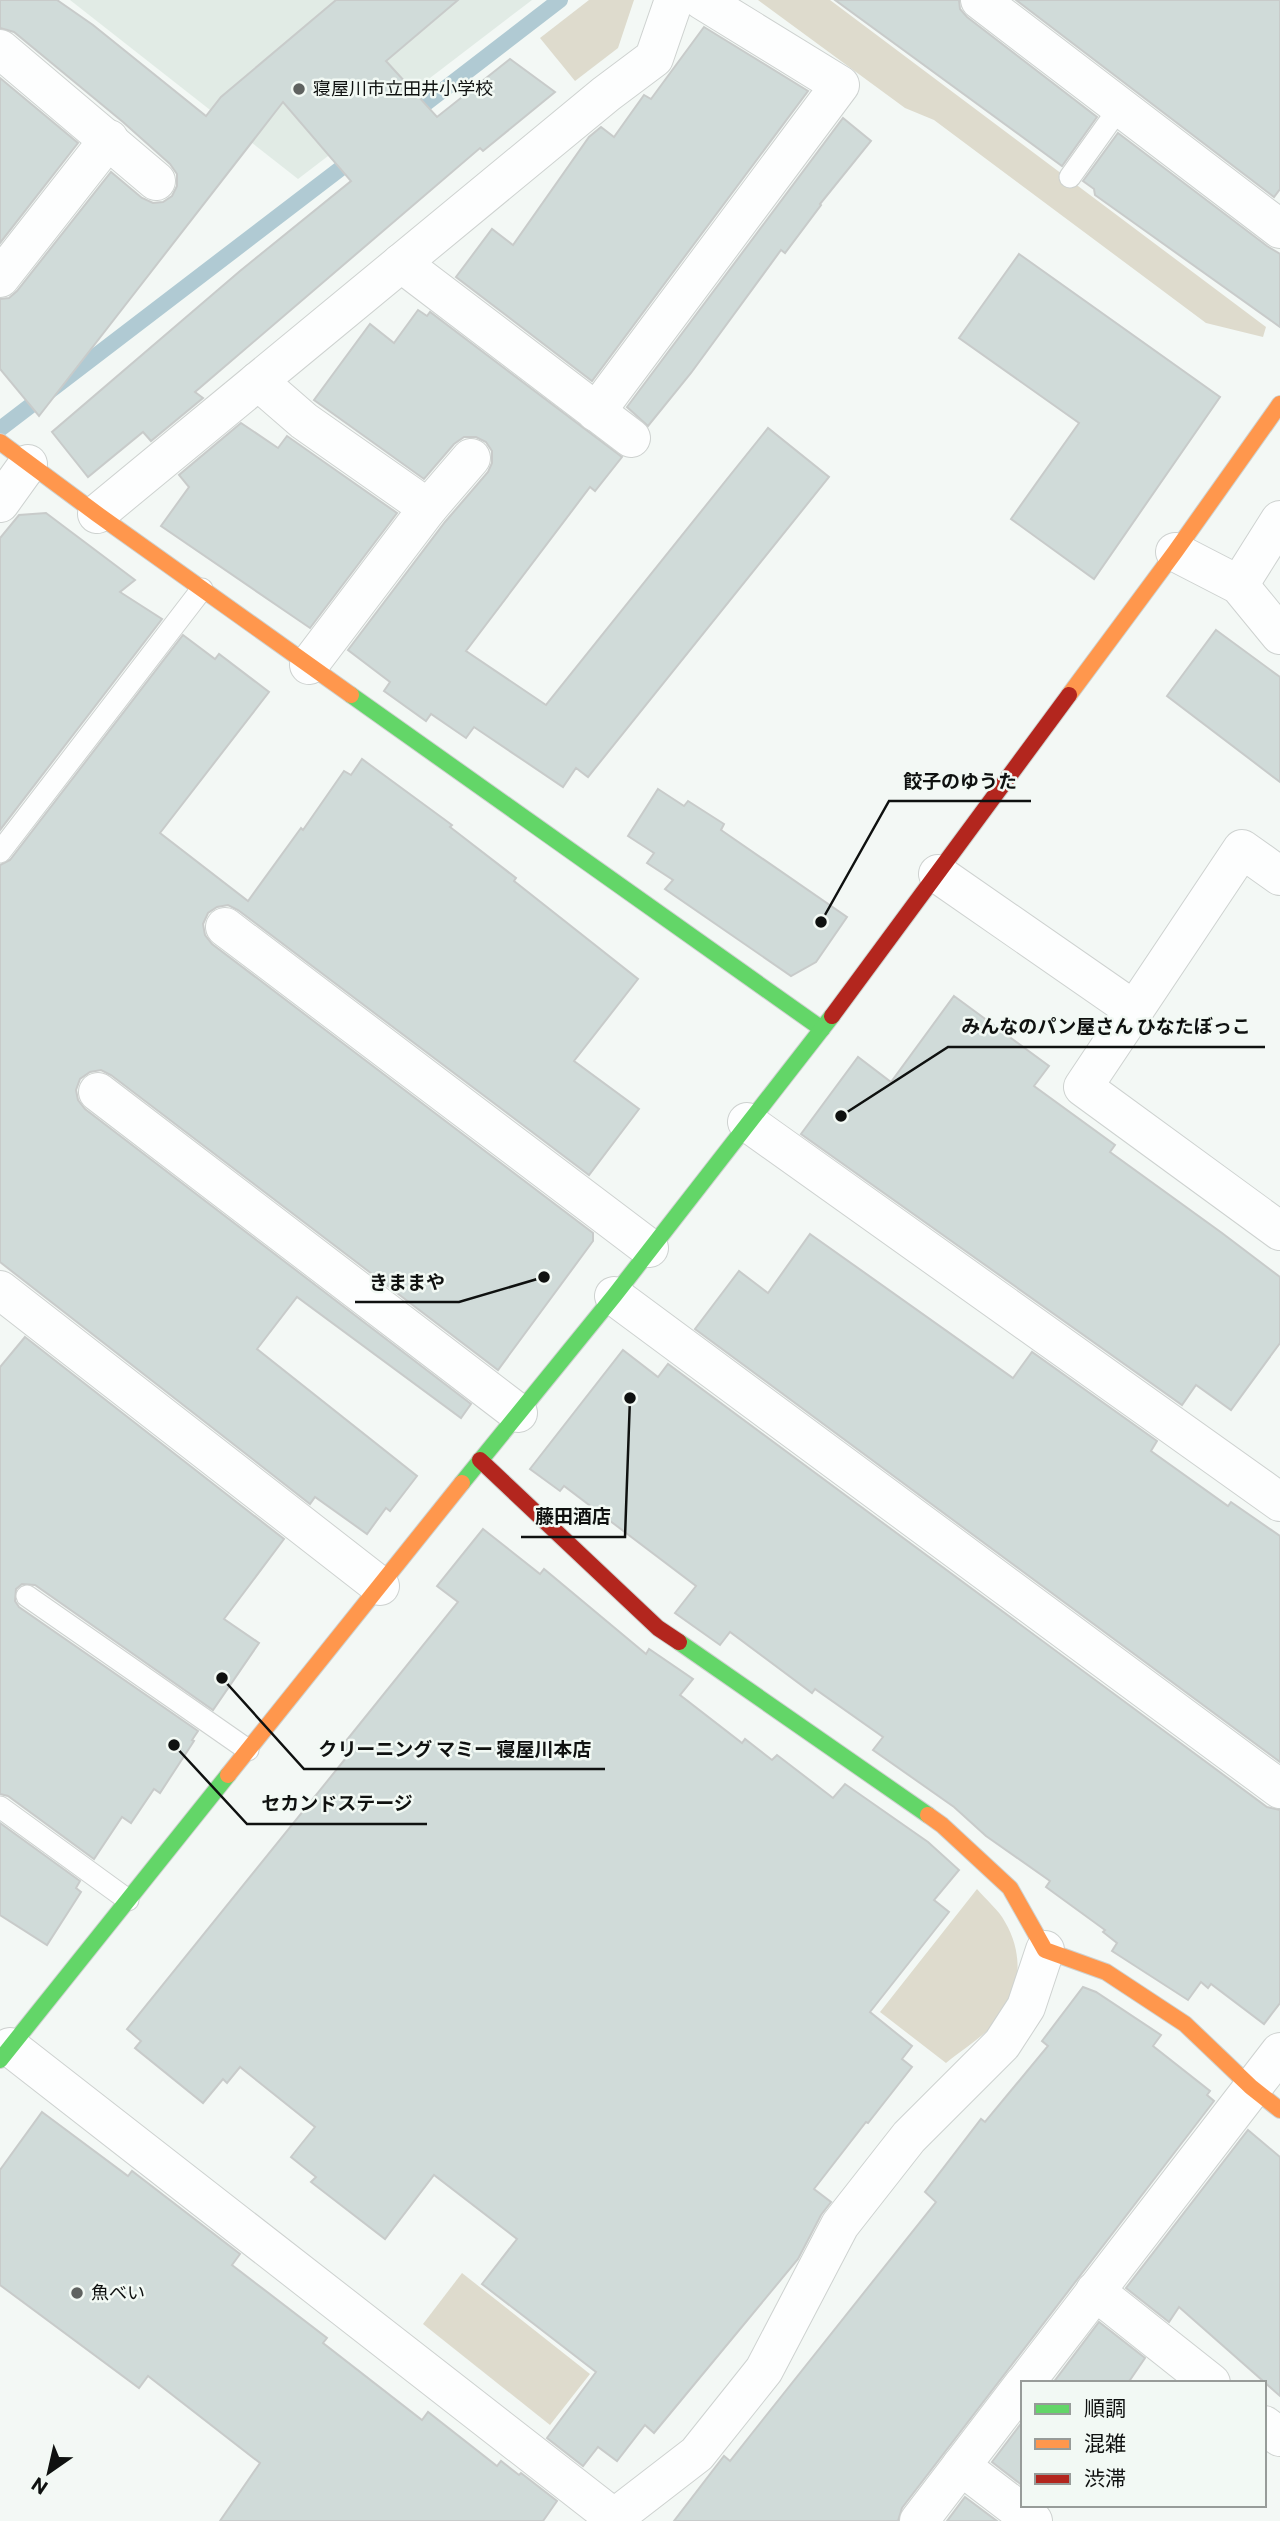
<svg xmlns="http://www.w3.org/2000/svg" width="1280" height="2521" viewBox="0 0 1280 2521" font-family="Commissioner,'Noto Sans JP',sans-serif">
<style>
.built{fill:#e1ebe5}
.green{fill:#dedbcd}
.lines{fill:none;stroke-linecap:round;stroke-linejoin:round}
.stream{stroke:#b0cad3;stroke-width:16}
.building{fill:#d0dbd9;stroke:#c8cbca;stroke-width:2}
.lane-casing{stroke:#ced2d0;stroke-width:23}
.street-casing{stroke:#ced2d0;stroke-width:40}
.fast-casing{stroke:#ced2d0;stroke-width:18}
.slow-casing{stroke:#ced2d0;stroke-width:18}
.jam-casing{stroke:#ced2d0;stroke-width:18}
.lane{stroke:#fdfefe;stroke-width:21}
.street{stroke:#fdfefe;stroke-width:38}
.fast{stroke:#63d668;stroke-width:16}
.slow{stroke:#ff974d;stroke-width:16}
.jam{stroke:#b3261e;stroke-width:16}
.poi-dot{fill:#5f6260;stroke:#f2f9f4;stroke-width:2.5}
.labels{text-anchor:middle;stroke-width:5;stroke-linejoin:round;paint-order:stroke}
.poi-label{font-size:18px;fill:#0f1110;stroke:#f2f9f4;text-anchor:start}
.leader{fill:none;stroke:#0f1110;stroke-width:2.5}
.callout-dot{fill:#0f1110;stroke:#f2f9f4;stroke-width:2.5}
.callout-label{font-size:19px;text-anchor:middle;font-weight:bold;fill:#0f1110;stroke:#f2f9f4;stroke-width:5;stroke-linejoin:round;paint-order:stroke}
</style>
<rect width="100%" height="100%" fill="#f3f8f5"/>
<path class="built" d="M 70,0 L 532,0 L 298,179 Z"/>
<g class="green">
<path d="M 589,0 L 634,0 L 618,48 L 575,81 L 540,38 Z"/>
<path d="M 758,0 L 830,0 L 1266,327 L 1263,337 L 1206,323 L 934,120 L 905,108 Z"/>
<path d="M 977,1889 C 986,1900 999,1910 1005,1922 C 1023,1952 1022,1990 1000,2018 C 986,2035 963,2049 946,2063 L 880,2012 Z"/>
<path d="M 462,2273 L 590,2374 L 550,2425 L 423,2324 Z"/>
</g>
<g class="lines">
<g class="stream">
<path d="M 408,117 L 560,0"/>
<path d="M 0,429 L 357,156"/>
</g>
</g>
<g class="building">
<path d="M 0,0 L 57,0 L 93,25 L 206,116 L 221,97 L 336,0 L 458,0 L 386,61 L 437,117 L 510,59 L 555,92 L 483,151 L 480,148 L 195,392 L 203,398 L 151,441 L 143,432 L 88,477 L 52,432 L 240,271 L 351,181 L 283,102 L 39,416 L 0,369 L 0,299 L 9,298 L 17,291 L 111,172 L 142,198 L 153,203 L 163,202 L 172,196 L 177,186 L 177,174 L 170,164 L 123,122 L 14,32 L 0,28 Z"/>
<path d="M 835,0 L 959,0 L 960,9 L 967,17 L 1097,117 L 1062,166 Z"/>
<path d="M 1016,0 L 1280,0 L 1280,189 L 1274,197 Z"/>
<path d="M 704,27 L 808,91 L 592,381 L 456,277 L 492,229 L 513,245 L 589,137 L 601,127 L 614,137 L 644,95 L 651,99 Z"/>
<path d="M 0,78 L 78,143 L 0,243 Z"/>
<path d="M 843,118 L 871,141 L 820,204 L 821,205 L 785,253 L 781,250 L 691,373 L 648,426 L 627,407 Z"/>
<path d="M 1118,133 L 1267,246 L 1280,254 L 1280,327 L 1095,195 L 1094,189 L 1083,181 Z"/>
<path d="M 1019,254 L 1220,397 L 1094,579 L 1011,519 L 1079,423 L 959,338 Z"/>
<path d="M 418,310 L 427,316 L 430,312 L 622,457 L 595,491 L 590,487 L 466,651 L 546,705 L 768,428 L 829,477 L 588,777 L 576,768 L 563,787 L 474,727 L 466,738 L 431,714 L 426,721 L 384,691 L 390,682 L 348,650 L 445,522 L 488,472 L 492,463 L 492,451 L 486,442 L 476,437 L 464,437 L 454,444 L 424,479 L 314,400 L 370,324 L 394,343 Z"/>
<path d="M 241,423 L 278,448 L 287,436 L 397,513 L 310,628 L 161,526 L 189,487 L 179,475 Z"/>
<path d="M 46,513 L 135,580 L 120,592 L 162,619 L 0,830 L 0,538 L 19,515 Z"/>
<path d="M 1216,630 L 1280,677 L 1280,782 L 1167,696 Z"/>
<path d="M 183,635 L 215,659 L 219,654 L 269,692 L 160,833 L 248,901 L 301,828 L 303,830 L 344,771 L 351,775 L 362,759 L 452,825 L 450,827 L 516,878 L 514,881 L 638,979 L 574,1061 L 639,1109 L 589,1175 L 238,910 L 228,905 L 217,907 L 208,913 L 203,924 L 205,935 L 212,944 L 593,1233 L 593,1241 L 498,1370 L 111,1075 L 101,1070 L 90,1072 L 80,1079 L 76,1090 L 78,1100 L 85,1109 L 471,1404 L 461,1418 L 297,1297 L 257,1349 L 417,1476 L 390,1511 L 386,1508 L 367,1534 L 315,1497 L 310,1504 L 0,1262 L 0,865 L 10,860 Z"/>
<path d="M 658,789 L 684,806 L 688,801 L 724,824 L 721,830 L 847,917 L 816,962 L 791,976 L 665,889 L 673,880 L 647,863 L 654,853 L 628,836 Z"/>
<path d="M 954,996 L 1049,1066 L 1034,1086 L 1115,1145 L 1110,1152 L 1222,1233 L 1280,1277 L 1280,1343 L 1231,1410 L 1196,1385 L 1182,1405 L 801,1134 L 858,1057 L 891,1082 Z"/>
<path d="M 810,1234 L 1013,1378 L 1032,1352 L 1157,1441 L 1151,1451 L 1228,1506 L 1231,1502 L 1280,1536 L 1280,1762 L 695,1329 L 739,1271 L 768,1293 Z"/>
<path d="M 25,1337 L 284,1539 L 224,1619 L 259,1643 L 213,1710 L 35,1585 L 22,1584 L 16,1589 L 15,1601 L 19,1607 L 198,1731 L 192,1740 L 194,1741 L 160,1793 L 154,1789 L 131,1823 L 122,1817 L 94,1859 L 8,1796 L 0,1794 L 0,1367 Z"/>
<path d="M 623,1350 L 658,1377 L 668,1364 L 1267,1807 L 1280,1810 L 1280,2003 L 1264,2024 L 1211,1984 L 1208,1988 L 1201,1982 L 1188,2000 L 1112,1951 L 1117,1943 L 1103,1932 L 1105,1930 L 1046,1887 L 1050,1881 L 986,1836 L 954,1807 L 873,1750 L 883,1737 L 815,1689 L 812,1693 L 730,1632 L 720,1645 L 675,1613 L 696,1586 L 564,1486 L 560,1491 L 530,1469 Z"/>
<path d="M 483,1529 L 540,1574 L 544,1569 L 646,1654 L 649,1649 L 693,1679 L 680,1695 L 742,1743 L 745,1739 L 772,1760 L 777,1755 L 833,1798 L 845,1784 L 928,1842 L 959,1870 L 934,1900 L 949,1912 L 870,2012 L 912,2046 L 902,2059 L 912,2067 L 868,2123 L 866,2122 L 814,2189 L 831,2202 L 821,2215 L 798,2259 L 654,2433 L 645,2425 L 617,2461 L 598,2447 L 583,2466 L 547,2438 L 596,2372 L 482,2284 L 517,2239 L 434,2175 L 385,2239 L 311,2182 L 316,2177 L 291,2157 L 315,2127 L 240,2067 L 227,2083 L 223,2079 L 203,2103 L 135,2048 L 141,2041 L 127,2029 L 350,1753 L 342,1746 L 458,1602 L 437,1586 Z"/>
<path d="M 0,1823 L 80,1881 L 76,1888 L 81,1892 L 47,1945 L 0,1915 Z"/>
<path d="M 1083,1987 L 1096,1992 L 1161,2035 L 1153,2046 L 1210,2091 L 1207,2095 L 1214,2101 L 902,2508 L 898,2521 L 674,2521 L 724,2456 L 730,2461 L 936,2202 L 925,2192 L 981,2119 L 985,2122 L 1048,2046 L 1042,2041 Z"/>
<path d="M 42,2112 L 128,2176 L 132,2171 L 240,2254 L 232,2265 L 327,2338 L 323,2343 L 422,2420 L 428,2412 L 497,2466 L 501,2461 L 519,2475 L 521,2473 L 557,2501 L 543,2521 L 220,2521 L 260,2463 L 148,2376 L 139,2388 L 0,2285 L 0,2170 Z"/>
<path d="M 1248,2130 L 1280,2157 L 1280,2396 L 1179,2307 L 1169,2322 L 1126,2288 Z"/>
<path d="M 1099,2322 L 1145,2358 L 1128,2383 L 1053,2383 Z"/>
<path d="M 1023,2421 L 1023,2486 L 992,2462 Z"/>
<path d="M 965,2497 L 997,2521 L 947,2521 Z"/>
</g>
<g class="lines">
<defs>
<g id="lane">
<path d="M 1070,177 L 1120,107"/>
<path d="M 0,852 L 202,589"/>
<path d="M 27,1596 L 248,1750"/>
<path d="M 0,1807 L 128,1900"/>
</g>
<g id="street">
<path d="M 980,0 L 1280,229"/>
<path d="M 0,49 L 156,181"/>
<path d="M 401,263 L 631,438"/>
<path d="M 0,278 L 109,139"/>
<path d="M 258,381 L 304,421 L 428,508"/>
<path d="M 596,412 L 840,85 L 702,0"/>
<path d="M 0,503 L 28,464"/>
<path d="M 97,514 L 606,94 L 654,58 L 674,0"/>
<path d="M 1175,552 L 1239,585 L 1280,635"/>
<path d="M 1239,585 L 1280,520"/>
<path d="M 309,665 L 428,508 L 471,458"/>
<path d="M 938,874 L 1134,1010"/>
<path d="M 1280,876 L 1242,849 L 1083,1087 L 1280,1231"/>
<path d="M 225,927 L 649,1248"/>
<path d="M 98,1092 L 518,1413"/>
<path d="M 747,1122 L 1280,1502"/>
<path d="M 0,1290 L 380,1586"/>
<path d="M 614,1296 L 1280,1789"/>
<path d="M 10,2047 L 618,2521"/>
<path d="M 1095,2291 L 1211,2383"/>
<path d="M 1025,2383 L 1280,2052"/>
<path d="M 1264,2425 L 1280,2437"/>
<path d="M 961,2466 L 1033,2521"/>
<path d="M 614,2518 L 697,2454 L 764,2370 L 840,2225 L 909,2137 L 1002,2044 L 1026,2007 L 1045,1950"/>
<path d="M 919,2521 L 1023,2385"/>
</g>
<g id="fast">
<path d="M 351,695 L 822,1029"/>
<path d="M 462,1483 L 614,1296 L 832,1016"/>
<path d="M 679,1642 L 928,1815"/>
<path d="M 0,2060 L 228,1775"/>
</g>
<g id="slow">
<path d="M 0,442 L 97,514 L 351,695"/>
<path d="M 1069,695 L 1175,552 L 1280,404"/>
<path d="M 228,1775 L 462,1483"/>
<path d="M 928,1815 L 942,1825 L 1010,1888 L 1045,1950 L 1106,1972 L 1185,2024 L 1251,2087 L 1280,2110"/>
</g>
<g id="jam">
<path d="M 832,1016 L 1069,695"/>
<path d="M 480,1460 L 658,1628 L 679,1642"/>
</g>
</defs>
<use href="#lane" class="lane-casing"/>
<use href="#street" class="street-casing"/>
<use href="#fast" class="fast-casing"/>
<use href="#slow" class="slow-casing"/>
<use href="#jam" class="jam-casing"/>
<use href="#lane" class="lane"/>
<use href="#street" class="street"/>
<use href="#fast" class="fast"/>
<use href="#slow" class="slow"/>
<use href="#jam" class="jam"/>
</g>
<g class="poi-dot">
<circle cx="299" cy="89" r="7"/>
<circle cx="77" cy="2293" r="7"/>
</g>
<g class="labels">
<g class="poi-label">
<text x="313" y="95">寝屋川市立田井小学校</text>
<text x="91" y="2299">魚べい</text>
</g>
</g>
<path class="leader" d="M821 922L889 801H1031M841 1116L948 1047H1265M544 1277L459 1302H355M630 1398L625 1537H521M222 1678L304 1769H605M174 1745L247 1824H427"/>
<g class="callout-dot">
<circle cx="821" cy="922" r="7"/>
<circle cx="841" cy="1116" r="7"/>
<circle cx="544" cy="1277" r="7"/>
<circle cx="630" cy="1398" r="7"/>
<circle cx="222" cy="1678" r="7"/>
<circle cx="174" cy="1745" r="7"/>
</g>
<g class="callout-label">
<text x="960" y="788">餃子のゆうた</text>
<text x="1106" y="1033">みんなのパン屋さん ひなたぼっこ</text>
<text x="407" y="1289">きままや</text>
<text x="573" y="1523">藤田酒店</text>
<text x="455" y="1756">クリーニング マミー 寝屋川本店</text>
<text x="337" y="1810">セカンドステージ</text>
</g>
<rect x="1021" y="2381" width="245" height="126" fill="#f2f9f4" stroke="#979c99" stroke-width="2"/>
<rect x="1035" y="2404" width="35" height="10" fill="#63d668" stroke="#979c99" stroke-width="2"/>
<text x="1084" y="2416" font-size="21" fill="#0f1110">順調</text>
<rect x="1035" y="2439" width="35" height="10" fill="#ff974d" stroke="#979c99" stroke-width="2"/>
<text x="1084" y="2451" font-size="21" fill="#0f1110">混雑</text>
<rect x="1035" y="2474" width="35" height="10" fill="#b3261e" stroke="#979c99" stroke-width="2"/>
<text x="1084" y="2486" font-size="21" fill="#0f1110">渋滞</text>
<g transform="translate(49 2472) rotate(214)" stroke="#f2f9f4" stroke-width="5" paint-order="stroke">
<path d="M0-5L12 26L0 18L-12 26Z" fill="#0f1110"/>
<text y="-10" font-size="19" font-weight="bold" text-anchor="middle" fill="#0f1110">N</text>
</g>
</svg>
